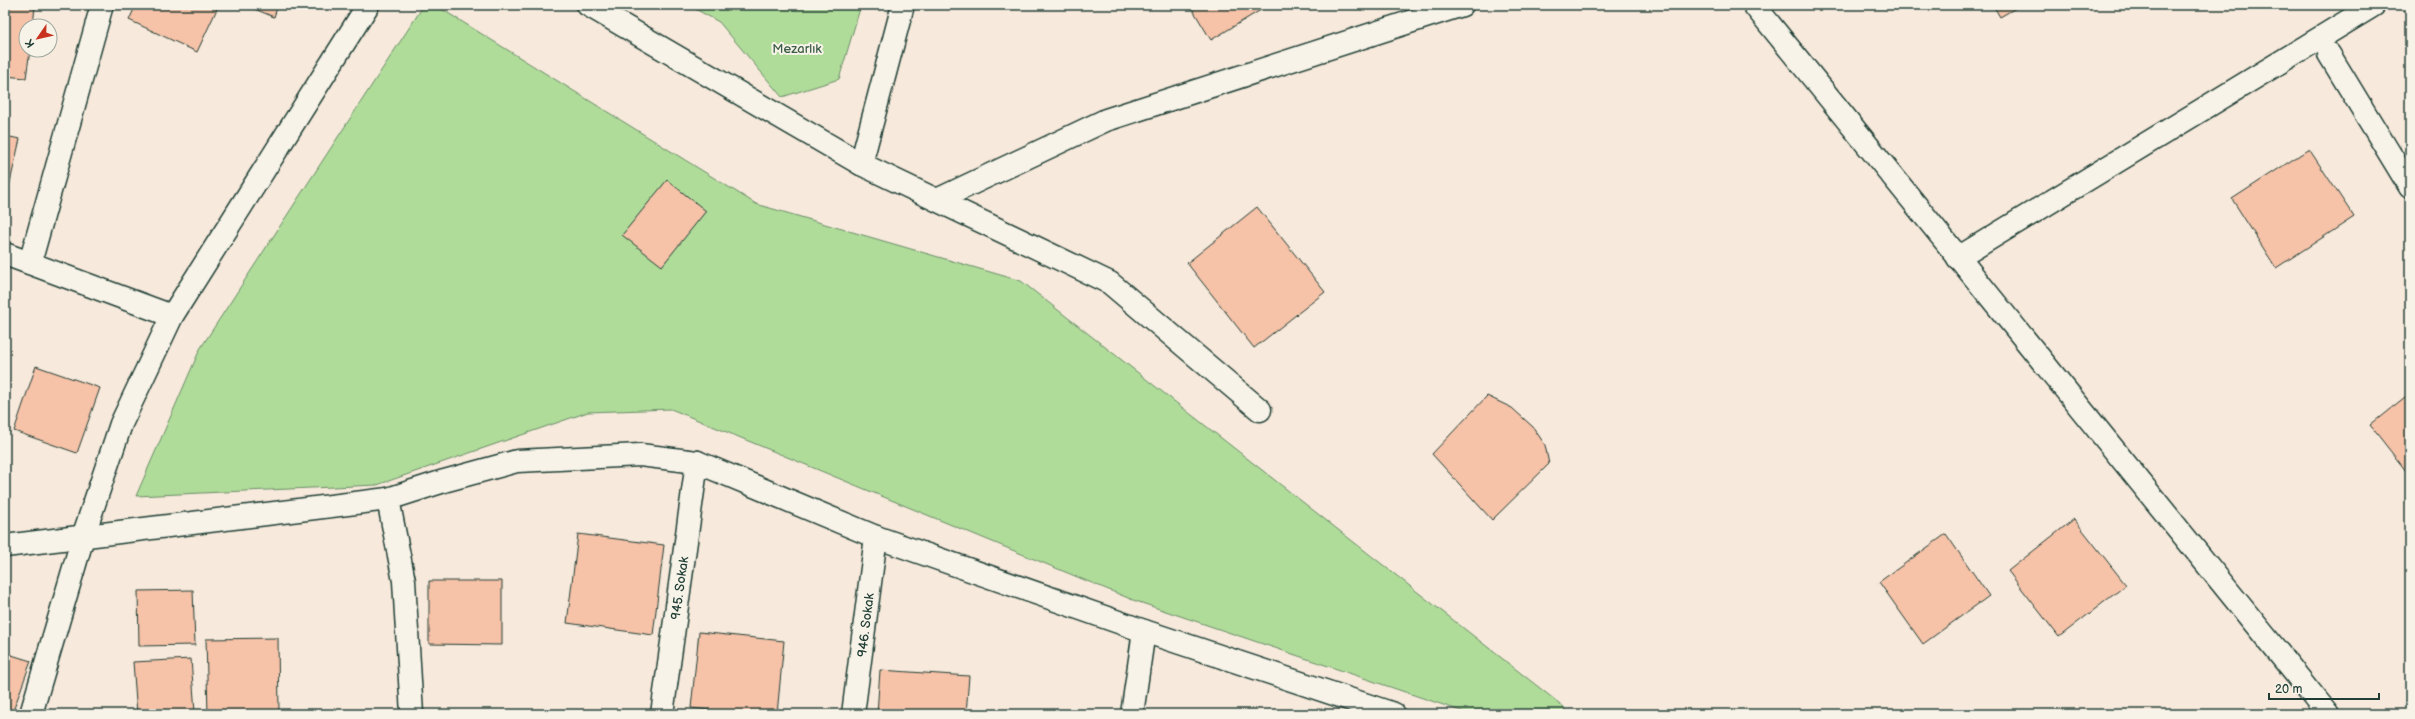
<svg xmlns="http://www.w3.org/2000/svg" width="2415" height="719" viewBox="0 0 2415 719" font-family="'Balsamiq Sans',sans-serif">
<style>
.green{fill:#b0dc9a;stroke:#688c67}
.building{fill:#f6c2a8;stroke:#1f3d34}
.lines{fill:none;stroke-linecap:round;stroke-linejoin:round}
.minor-casing{stroke:#1f3d34;stroke-width:25}
.minor{stroke:#f7f3e8;stroke-width:22}
.labels{text-anchor:middle;stroke-width:4;stroke-linejoin:round;paint-order:stroke}
.park-label{font-size:13px;fill:#3c5d48;stroke:#f7f3e8}
.street-label{font-size:13px;fill:#1f3d34;stroke:#f7f3e8}
</style>
<rect width="100%" height="100%" fill="#f7e9db"/>
<filter id="ink" filterUnits="userSpaceOnUse"><feTurbulence type="fractalNoise" baseFrequency=".025" numOctaves="2"/><feDisplacementMap in="SourceGraphic" scale="8" xChannelSelector="R" yChannelSelector="G"/><feConvolveMatrix kernelMatrix="1 2 1 2 8 2 1 2 1" color-interpolation-filters="sRGB"/></filter>
<g filter="url(#ink)">
<g class="green">
<path d="M 424,5 L 435,5 L 756,204 L 1021,281 L 1564,707 L 1565,714 L 1470,714 L 1133,600 L 671,409 L 588,412 L 377,485 L 136,496 L 200,349 Z"/>
<path d="M 688,5 L 861,5 L 839,79 L 782,97 L 719,22 Z"/>
</g>
<g class="building">
<path d="M 5,5 L 35,6 L 33,26 L 26,26 L 26,50 L 30,50 L 26,78 L 5,76 Z"/>
<path d="M 136,5 L 209,5 L 217,9 L 197,52 L 129,20 Z"/>
<path d="M 245,5 L 278,5 L 274,17 Z"/>
<path d="M 1190,5 L 1269,5 L 1211,40 Z"/>
<path d="M 1993,5 L 2021,5 L 2000,17 Z"/>
<path d="M 5,136 L 20,139 L 5,204 Z"/>
<path d="M 2309,149 L 2354,217 L 2276,268 L 2232,199 Z"/>
<path d="M 667,180 L 706,211 L 662,266 L 622,235 Z"/>
<path d="M 1257,207 L 1325,292 L 1254,348 L 1187,263 Z"/>
<path d="M 36,366 L 100,388 L 77,453 L 14,431 Z"/>
<path d="M 2410,393 L 2410,476 L 2370,425 Z"/>
<path d="M 1487,396 L 1512,408 L 1533,427 L 1545,445 L 1549,464 L 1492,520 L 1432,454 Z"/>
<path d="M 2074,519 L 2126,585 L 2059,637 L 2008,571 Z"/>
<path d="M 578,534 L 664,545 L 653,635 L 567,623 Z"/>
<path d="M 1946,534 L 1989,596 L 1923,644 L 1879,582 Z"/>
<path d="M 429,581 L 502,581 L 502,645 L 429,644 Z"/>
<path d="M 193,590 L 195,645 L 139,646 L 138,591 Z"/>
<path d="M 699,632 L 784,641 L 777,714 L 746,714 L 691,708 Z"/>
<path d="M 278,638 L 279,713 L 208,714 L 206,639 Z"/>
<path d="M 5,653 L 31,661 L 12,714 L 5,714 Z"/>
<path d="M 191,659 L 195,712 L 137,714 L 133,662 Z"/>
<path d="M 880,670 L 969,676 L 966,714 L 877,714 Z"/>
</g>
<g class="lines">
<defs>
<g id="minor">
<path d="M 588,5 L 861,164 L 1110,283 L 1260,410"/>
<path d="M 1754,5 L 2328,714"/>
<path d="M 2329,54 L 2410,187"/>
<path d="M 861,164 L 903,5"/>
<path d="M 937,200 L 1106,120 L 1462,5"/>
<path d="M 5,254 L 172,316"/>
<path d="M 1958,258 L 2374,5"/>
<path d="M 30,263 L 102,5"/>
<path d="M 388,499 L 404,581 L 412,714"/>
<path d="M 5,546 L 388,499 L 444,481 L 517,461 L 640,455 L 697,462 L 876,537 L 1144,631 L 1394,714"/>
<path d="M 31,714 L 83,537 L 121,424 L 172,316 L 368,5"/>
<path d="M 662,714 L 697,462"/>
<path d="M 853,714 L 876,537"/>
<path d="M 1132,714 L 1144,631"/>
</g>
</defs>
<use href="#minor" class="minor-casing"/>
<use href="#minor" class="minor"/>
</g>
</g>
<g class="labels">
<g class="park-label">
<text x="797" y="53">Mezarlık</text>
</g>
<g class="street-label">
<text transform="translate(679 588) rotate(-82)" y="5">945. Sokak</text>
<text transform="translate(865 625) rotate(-83)" y="5">946. Sokak</text>
</g>
</g>
<rect width="2415" height="719" fill="none" stroke="#f7f3e8" stroke-width="20"/>
<rect x="10" y="10" width="2395" height="699" fill="none" stroke="#1f3d34" stroke-width="1.5" filter="url(#ink)"/>
<g transform="translate(38 38) rotate(236)"><circle r="19" fill="#f7f3e8" stroke="#a1aaa0"/>
<path d="M0-3L7 15L0 10L-7 15Z" fill="#c8321e"/>
<text y="-6" font-size="11" font-weight="bold" text-anchor="middle" fill="#1f3d34">K</text>
</g>
<path d="M2269 693v6h110v-6" fill="none" stroke="#1f3d34" stroke-width="2"/>
<text x="2275" y="693" font-size="12" fill="#1f3d34" stroke="#f7f3e8" stroke-width="3" paint-order="stroke">20 m</text>
</svg>
